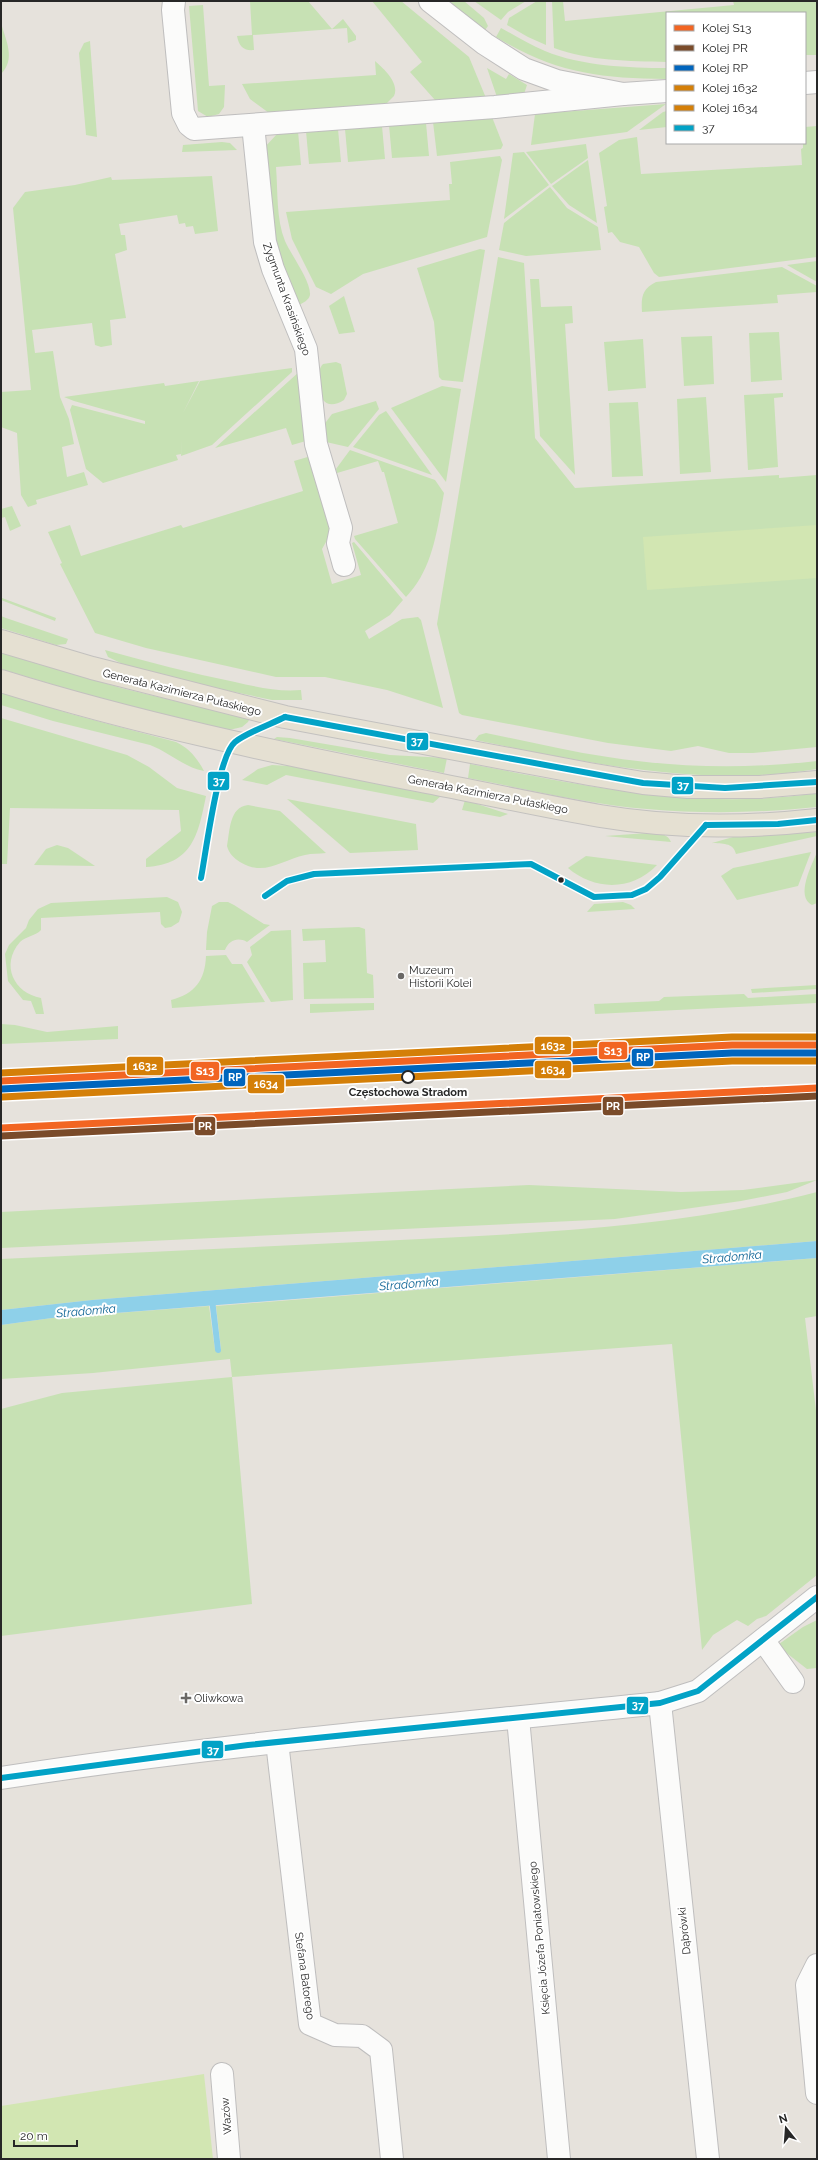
<svg xmlns="http://www.w3.org/2000/svg" width="818" height="2160" viewBox="0 0 818 2160" font-family="Raleway,sans-serif">
<style>
.green{fill:#c7e1b4}
.pitch{fill:#d2e6b2}
.water{fill:#8ed0e9}
.lines{fill:none;stroke-linecap:round;stroke-linejoin:round}
.stream{stroke:#8ed0e9;stroke-width:6}
.minor-casing{stroke:#bfbebe;stroke-width:24}
.major-casing{stroke:#c3c1bf;stroke-width:24}
.minor{stroke:#fbfbfa;stroke-width:22}
.major{stroke:#e5e0d2;stroke-width:22}
.bus-1-casing{stroke:#fff;stroke-width:9}
.bus-1{stroke:#02a2c6;stroke-width:6}
.rail-1-casing{stroke:#fff;stroke-width:10}
.rail-2-casing{stroke:#fff;stroke-width:10}
.rail-3-casing{stroke:#fff;stroke-width:10}
.rail-4-casing{stroke:#fff;stroke-width:10}
.rail-5-casing{stroke:#fff;stroke-width:10}
.rail-1{stroke:#f26522;stroke-width:7}
.rail-2{stroke:#7a4b2a;stroke-width:7}
.rail-3{stroke:#0065bd;stroke-width:7}
.rail-4{stroke:#d47f08;stroke-width:7}
.rail-5{stroke:#d47f08;stroke-width:7}
.bus-dot{fill:#272727;stroke:#fff;stroke-width:1.5}
.poi-dot{fill:#6a6866;stroke:#fff;stroke-width:1.5}
.stop-dot{fill:#fff;stroke:#272727;stroke-width:2}
.labels{text-anchor:middle;stroke-width:4;stroke-linejoin:round;paint-order:stroke}
.street-label{font-size:11px;fill:#272727;stroke:#fff}
.poi-label{font-size:11px;fill:#272727;stroke:#fff;text-anchor:start}
.stop-label{font-size:11px;font-weight:bold;fill:#272727;stroke:#fff}
.water-label{font-size:12px;font-style:italic;fill:#0d6495;stroke:#fff}
.line-badge{stroke:#fff;stroke-width:1.5}
.badge-label{font-size:11px;text-anchor:middle;font-weight:bold;fill:#fff}
</style>
<rect width="100%" height="100%" fill="#e6e2dc"/>
<g class="green">
<path d="M 250,1 L 308,1 L 332,29 L 343,19 L 356,36 L 356,40 L 348,43 L 347,28 L 253,35 L 254,50 C 243,51 239,46 237,36 L 252,35 Z"/>
<path d="M 372,1 L 401,1 L 469,57 L 486,98 L 435,100 L 410,72 L 422,62 Z"/>
<path d="M 447,1 L 464,1 L 484,18 L 488,26 L 485,30 Z"/>
<path d="M 474,1 L 526,1 L 508,12 L 501,20 Z"/>
<path d="M 537,1 L 546,1 L 546,45 L 528,37 L 507,25 L 509,18 Z"/>
<path d="M 552,1 L 563,1 L 565,21 L 734,5 L 733,1 L 817,1 L 817,55 L 805,55 L 805,13 L 667,13 L 667,62 C 629,61 589,61 554,48 Z"/>
<path d="M 203,5 L 209,86 L 225,85 L 224,107 L 219,114 L 208,117 L 198,111 L 189,6 Z"/>
<path d="M 1,23 C 6,41 16,59 1,74 Z"/>
<path d="M 501,28 C 516,36 530,45 545,51 C 581,66 629,68 667,68 L 667,79 C 598,78 556,73 496,37 Z"/>
<path d="M 90,41 L 97,137 L 86,135 L 79,53 L 84,43 Z"/>
<path d="M 375,61 C 383,68 400,83 394,96 L 386,104 L 269,113 L 250,99 L 242,84 L 376,75 Z"/>
<path d="M 487,68 L 506,79 L 509,74 L 527,85 L 524,94 L 497,97 Z"/>
<path d="M 666,104 L 627,132 L 531,145 L 535,114 Z"/>
<path d="M 667,111 L 667,127 L 639,130 L 663,112 Z"/>
<path d="M 492,117 L 503,145 L 501,149 L 437,156 L 433,122 Z"/>
<path d="M 426,123 L 429,156 L 392,158 L 389,125 Z"/>
<path d="M 382,126 L 385,159 L 348,162 L 345,129 Z"/>
<path d="M 817,126 L 817,257 L 659,277 L 654,273 L 639,247 L 620,242 L 612,232 L 608,233 L 604,207 L 607,206 L 599,153 L 619,140 L 637,137 L 641,174 L 802,165 L 801,149 L 803,148 L 803,143 L 805,143 L 805,127 Z"/>
<path d="M 338,129 L 341,162 L 309,164 L 306,131 Z"/>
<path d="M 298,131 L 301,165 L 276,167 C 278,191 276,219 285,241 C 291,255 311,281 310,295 C 309,300 303,303 299,305 L 286,278 L 274,240 L 265,147 L 277,134 Z"/>
<path d="M 222,142 L 230,143 L 237,150 L 182,152 L 183,145 Z"/>
<path d="M 586,144 L 588,158 L 551,184 L 526,152 Z"/>
<path d="M 524,152 L 549,185 L 504,219 L 513,153 Z"/>
<path d="M 500,156 L 502,160 L 487,237 L 363,274 L 331,294 L 316,287 L 292,239 L 286,212 L 450,200 L 449,184 L 452,184 L 450,162 Z"/>
<path d="M 588,160 L 597,223 L 569,205 L 552,186 Z"/>
<path d="M 212,176 L 218,231 L 195,234 L 193,226 L 186,227 L 185,223 L 179,224 L 177,215 L 119,224 L 121,235 L 125,235 L 127,250 L 115,254 L 126,318 L 110,320 L 112,345 L 101,347 L 95,345 L 92,323 L 32,330 L 35,353 L 53,351 L 60,397 L 69,419 L 74,444 L 62,447 L 67,477 L 84,472 L 88,485 L 36,500 L 37,504 L 28,507 L 21,495 L 17,433 L 1,427 L 1,392 L 31,390 L 13,208 L 25,192 L 75,185 L 111,177 L 112,180 Z"/>
<path d="M 550,187 L 567,208 L 598,227 L 601,250 L 526,256 L 499,250 L 504,223 Z"/>
<path d="M 480,249 L 485,250 L 463,382 L 442,380 L 439,377 L 434,322 L 417,268 Z"/>
<path d="M 498,257 L 524,263 L 535,438 L 575,488 L 779,475 L 779,478 L 817,475 L 817,747 L 753,753 L 729,753 L 698,746 L 671,751 L 608,743 L 462,715 L 459,713 L 437,624 Z"/>
<path d="M 817,261 L 817,282 L 787,265 Z"/>
<path d="M 782,267 L 817,286 L 817,292 L 777,295 L 778,303 L 642,312 C 641,297 642,289 656,282 Z"/>
<path d="M 530,279 L 539,279 L 541,307 L 572,306 L 573,323 L 565,324 L 575,475 L 540,436 Z"/>
<path d="M 344,296 L 355,332 L 339,334 L 329,306 Z"/>
<path d="M 779,332 L 782,380 L 751,382 L 749,333 Z"/>
<path d="M 712,336 L 714,384 L 684,386 L 681,337 Z"/>
<path d="M 643,339 L 646,388 L 608,391 L 604,342 Z"/>
<path d="M 336,362 L 341,364 L 347,394 L 344,400 C 316,418 313,374 323,364 Z"/>
<path d="M 292,368 L 292,372 L 212,445 L 181,456 L 182,438 L 181,454 L 176,455 L 178,460 L 103,483 L 86,469 L 70,410 L 72,405 L 145,424 L 145,421 L 74,401 L 64,397 L 164,383 L 165,386 L 199,381 L 183,413 L 200,381 Z"/>
<path d="M 300,371 L 306,441 L 292,445 L 286,428 L 215,448 Z"/>
<path d="M 442,386 L 461,389 L 446,482 L 391,408 Z"/>
<path d="M 783,393 L 783,397 L 774,398 L 778,467 L 748,470 L 744,395 Z"/>
<path d="M 706,397 L 711,472 L 680,474 L 677,399 Z"/>
<path d="M 376,401 L 379,409 L 348,447 L 326,442 L 323,426 L 332,414 Z"/>
<path d="M 638,402 L 643,476 L 612,477 L 609,403 Z"/>
<path d="M 386,411 L 432,475 L 353,447 L 379,415 Z"/>
<path d="M 350,450 L 435,480 L 444,493 C 437,530 433,569 406,597 L 355,539 L 354,536 L 398,523 L 384,472 L 382,472 L 378,461 L 337,473 L 336,469 Z"/>
<path d="M 311,456 L 335,526 L 322,549 L 332,584 L 361,575 L 352,543 L 354,542 L 403,600 L 390,615 L 365,631 L 369,639 L 402,619 L 418,617 L 421,620 L 443,708 L 387,690 L 325,677 L 276,677 L 146,648 L 95,633 L 60,564 L 62,563 L 48,532 L 70,525 L 81,556 L 181,525 L 183,528 L 303,491 L 294,461 Z"/>
<path d="M 12,506 L 21,526 L 10,531 L 5,517 L 1,518 L 1,509 Z"/>
<path d="M 2,598 L 56,618 L 55,621 L 1,600 Z"/>
<path d="M 1,616 L 6,618 L 68,639 L 66,644 L 56,645 L 1,628 Z"/>
<path d="M 105,650 C 148,662 191,673 235,682 C 257,687 278,692 301,690 L 302,700 L 272,700 L 201,685 L 129,667 L 108,657 Z"/>
<path d="M 1,652 L 121,688 L 245,718 L 249,720 L 248,722 L 242,727 L 229,730 L 98,698 L 1,669 Z"/>
<path d="M 1,692 L 71,714 L 176,742 C 189,748 197,758 204,771 C 183,767 169,752 150,745 L 53,721 L 1,705 Z"/>
<path d="M 1,718 L 127,755 L 149,767 L 177,788 L 206,796 C 198,835 193,864 146,867 L 146,859 L 181,831 L 179,810 L 10,808 L 7,864 L 1,864 Z"/>
<path d="M 486,733 C 527,741 567,751 608,757 C 677,768 748,769 817,761 L 817,769 C 702,788 588,763 475,740 L 479,735 Z"/>
<path d="M 277,737 L 290,738 L 390,755 L 447,758 L 444,773 L 274,739 Z"/>
<path d="M 470,764 C 587,786 697,811 817,793 L 817,807 C 760,813 704,814 647,809 C 587,804 527,789 468,778 Z"/>
<path d="M 272,765 L 289,766 L 441,796 L 433,803 L 286,775 L 267,785 L 242,780 L 258,769 Z"/>
<path d="M 287,799 L 416,824 L 418,850 L 350,853 Z"/>
<path d="M 465,800 L 468,801 L 508,814 L 500,817 L 462,810 Z"/>
<path d="M 248,805 L 280,811 L 326,853 C 319,854 312,853 305,855 C 282,860 264,877 240,862 C 234,858 229,854 227,846 C 230,831 229,807 248,805 Z"/>
<path d="M 817,832 L 817,836 L 736,854 C 733,842 722,844 712,843 L 733,837 Z"/>
<path d="M 648,833 C 656,834 667,832 671,842 L 605,836 Z"/>
<path d="M 57,845 L 68,848 L 95,866 L 34,865 L 46,849 Z"/>
<path d="M 811,852 L 798,886 L 737,900 L 721,876 L 733,868 Z"/>
<path d="M 817,852 L 817,903 L 812,905 C 795,896 812,865 817,852 Z"/>
<path d="M 586,856 L 657,865 C 632,891 595,891 568,868 Z"/>
<path d="M 167,897 L 178,902 L 182,912 L 179,922 L 171,927 L 165,928 L 161,924 L 160,912 L 41,918 L 41,930 C 36,936 26,936 20,942 C 0,965 14,993 41,998 L 44,1014 L 36,1014 L 31,1001 L 23,1000 L 8,981 L 5,954 L 9,945 L 26,928 L 29,920 L 38,909 L 51,903 Z"/>
<path d="M 219,902 L 228,902 L 234,905 L 264,924 L 270,925 L 247,942 C 238,937 229,940 225,950 L 206,950 L 207,932 L 212,906 Z"/>
<path d="M 623,902 L 631,905 L 635,909 L 587,912 L 594,904 Z"/>
<path d="M 359,927 L 365,929 L 367,973 L 373,975 L 374,998 L 304,999 L 303,963 L 326,962 L 325,940 L 303,941 L 302,929 Z"/>
<path d="M 291,930 L 293,1000 L 271,1002 L 247,962 L 252,955 L 250,947 L 271,931 Z"/>
<path d="M 226,955 L 232,964 L 242,964 L 265,1002 L 172,1008 L 171,1000 C 195,994 205,980 206,956 Z"/>
<path d="M 817,985 L 817,989 L 752,993 L 751,989 Z"/>
<path d="M 744,994 L 748,998 L 817,994 L 817,1003 L 595,1014 L 594,1004 L 659,1001 L 664,997 Z"/>
<path d="M 374,1003 L 374,1010 L 310,1013 L 310,1004 Z"/>
<path d="M 1,1024 L 15,1025 L 47,1032 L 118,1026 L 118,1039 L 1,1044 Z"/>
<path d="M 817,1180 L 787,1192 L 741,1201 L 615,1219 L 1,1248 L 1,1212 L 529,1185 L 681,1192 L 743,1190 Z"/>
<path d="M 817,1192 L 817,1241 L 92,1300 L 1,1310 L 1,1259 C 141,1252 281,1246 421,1239 C 554,1232 687,1226 817,1192 Z"/>
<path d="M 817,1258 L 817,1316 L 805,1318 L 817,1419 L 817,1575 L 766,1616 L 757,1619 L 748,1626 L 737,1620 L 713,1635 L 702,1650 L 672,1344 L 232,1377 L 252,1604 L 1,1636 L 1,1409 L 62,1393 L 232,1377 L 230,1359 L 93,1373 L 1,1379 L 1,1325 L 52,1318 L 209,1306 L 215,1350 L 221,1349 L 216,1306 Z"/>
<path d="M 817,1620 L 817,1668 L 807,1669 L 784,1651 L 779,1644 L 803,1627 Z"/>
</g>
<g class="pitch">
<path d="M 817,525 L 817,578 L 647,590 L 643,537 Z"/>
<path d="M 204,2074 L 213,2159 L 1,2159 L 1,2106 Z"/>
</g>
<path class="water" d="M 817,1241 L 817,1258 L 52,1318 L 1,1325 L 1,1310 L 92,1300 Z"/>
<g class="lines">
<path class="stream" d="M 212,1299 L 218,1350"/>
<defs>
<g id="minor">
<path d="M 174,1 L 173,10 L 183,113 L 189,125 L 194,129 L 495,107 L 623,94"/>
<path d="M 430,1 L 485,44 L 524,69 L 557,81 L 623,94 L 667,91"/>
<path d="M 805,83 L 817,82"/>
<path d="M 253,125 L 265,242 L 273,269 L 306,349 L 316,444 L 341,528 L 338,543 L 344,565"/>
<path d="M 763,1640 L 793,1682"/>
<path d="M 660,1703 L 708,2159"/>
<path d="M 518,1718 L 559,2159"/>
<path d="M 277,1742 L 310,2024 L 335,2035 L 362,2036 L 381,2050 L 392,2159"/>
<path d="M 1,1778 C 220,1744 440,1726 660,1703 L 698,1691 L 817,1597"/>
<path d="M 817,1965 L 807,1985 L 817,2093"/>
<path d="M 222,2074 L 229,2159"/>
</g>
<g id="major">
<path d="M 1,641 L 92,668 L 285,717 L 589,774 L 643,783 L 688,787 L 760,787 L 817,782"/>
<path d="M 1,681 C 136,723 273,752 411,779 C 474,791 537,805 600,816 C 671,828 745,828 817,820"/>
</g>
</defs>
<use href="#minor" class="minor-casing"/>
<use href="#major" class="major-casing"/>
<use href="#minor" class="minor"/>
<use href="#major" class="major"/>
<defs>
<g id="bus-1">
<path d="M 285,717 L 643,783 L 725,788 L 817,782"/>
<path d="M 706,825 L 778,824 L 817,820"/>
<path d="M 201,878 C 206,852 218,756 235,742 C 246,733 271,724 285,717"/>
<path d="M 265,896 L 287,881 L 314,874 L 531,864 L 594,897 L 632,895 L 646,889 L 660,877 L 706,825"/>
<path d="M 1,1778 L 248,1745 L 660,1703 L 698,1691 L 817,1597"/>
</g>
</defs>
<use href="#bus-1" class="bus-1-casing"/>
<use href="#bus-1" class="bus-1"/>
<defs>
<g id="rail-1">
<path d="M 1,1081 L 732,1045 L 817,1045"/>
<path d="M 1,1128 L 817,1088"/>
</g>
<path id="rail-2" d="M 1,1136 L 817,1096"/>
<path id="rail-3" d="M 1,1089 L 732,1053 L 817,1053"/>
<path id="rail-4" d="M 1,1073 L 732,1037 L 817,1037"/>
<path id="rail-5" d="M 2,1097 L 732,1061 L 817,1061"/>
</defs>
<use href="#rail-1" class="rail-1-casing"/>
<use href="#rail-2" class="rail-2-casing"/>
<use href="#rail-3" class="rail-3-casing"/>
<use href="#rail-4" class="rail-4-casing"/>
<use href="#rail-5" class="rail-5-casing"/>
<use href="#rail-1" class="rail-1"/>
<use href="#rail-2" class="rail-2"/>
<use href="#rail-3" class="rail-3"/>
<use href="#rail-4" class="rail-4"/>
<use href="#rail-5" class="rail-5"/>
</g>
<circle class="bus-dot" cx="561" cy="880" r="3.5"/>
<g class="poi-dot">
<circle cx="401" cy="976" r="4"/>
<path d="M184 1692h4v4h4v4h-4v4h-4v-4h-4v-4h4z"/>
</g>
<circle class="stop-dot" cx="408" cy="1077" r="6"/>
<g class="labels">
<g class="street-label">
<text transform="translate(287 299) rotate(70)" y="4">Zygmunta Krasińskiego</text>
<text transform="translate(182 692) rotate(14)" y="4">Generała Kazimierza Pułaskiego</text>
<text transform="translate(488 794) rotate(11)" y="4">Generała Kazimierza Pułaskiego</text>
<text transform="translate(684 1931) rotate(-96)" y="4">Dąbrówki</text>
<text transform="translate(539 1938) rotate(-95)" y="4">Księcia Józefa Poniatowskiego</text>
<text transform="translate(305 1976) rotate(82)" y="4">Stefana Batorego</text>
<text transform="translate(226 2116) rotate(-95)" y="4">Wazów</text>
</g>
<g class="poi-label">
<text x="409" y="974">Muzeum<tspan x="409" dy="13">Historii Kolei</tspan></text>
<text x="194" y="1702">Oliwkowa</text>
</g>
<g class="stop-label">
<text x="408" y="1096">Częstochowa Stradom</text>
</g>
<g class="water-label">
<text transform="translate(732 1257) rotate(-5)" y="4">Stradomka</text>
<text transform="translate(409 1284) rotate(-5)" y="4">Stradomka</text>
<text transform="translate(86 1311) rotate(-5)" y="4">Stradomka</text>
</g>
</g>
<g class="line-badge">
<rect x="406" y="732" width="23" height="19" rx="4" fill="#02a2c6"/>
<rect x="207" y="771" width="23" height="20" rx="4" fill="#02a2c6"/>
<rect x="671" y="776" width="23" height="19" rx="4" fill="#02a2c6"/>
<rect x="534" y="1036" width="38" height="19" rx="4" fill="#d47f08"/>
<rect x="598" y="1041" width="30" height="19" rx="4" fill="#f26522"/>
<rect x="631" y="1048" width="23" height="19" rx="4" fill="#0065bd"/>
<rect x="126" y="1056" width="38" height="20" rx="4" fill="#d47f08"/>
<rect x="534" y="1060" width="38" height="19" rx="4" fill="#d47f08"/>
<rect x="190" y="1061" width="30" height="20" rx="4" fill="#f26522"/>
<rect x="223" y="1068" width="23" height="19" rx="4" fill="#0065bd"/>
<rect x="247" y="1074" width="38" height="20" rx="4" fill="#d47f08"/>
<rect x="602" y="1096" width="22" height="20" rx="4" fill="#7a4b2a"/>
<rect x="194" y="1116" width="22" height="20" rx="4" fill="#7a4b2a"/>
<rect x="626" y="1696" width="23" height="19" rx="4" fill="#02a2c6"/>
<rect x="201" y="1740" width="23" height="19" rx="4" fill="#02a2c6"/>
</g>
<g class="badge-label">
<text x="417" y="745">37</text>
<text x="219" y="785">37</text>
<text x="683" y="789">37</text>
<text x="553" y="1050">1632</text>
<text x="613" y="1055">S13</text>
<text x="643" y="1061">RP</text>
<text x="145" y="1070">1632</text>
<text x="553" y="1074">1634</text>
<text x="205" y="1075">S13</text>
<text x="235" y="1081">RP</text>
<text x="266" y="1088">1634</text>
<text x="613" y="1110">PR</text>
<text x="205" y="1130">PR</text>
<text x="638" y="1709">37</text>
<text x="213" y="1754">37</text>
</g>
<rect width="818" height="2160" fill="none" stroke="#272727" stroke-width="4"/>
<rect x="666" y="12" width="140" height="132" fill="#ffffff" stroke="#a9a9a9"/>
<rect x="674" y="25" width="20" height="6" fill="#f26522" stroke="#a9a9a9"/>
<text x="702" y="32" font-size="12" fill="#272727">Kolej S13</text>
<rect x="674" y="45" width="20" height="6" fill="#7a4b2a" stroke="#a9a9a9"/>
<text x="702" y="52" font-size="12" fill="#272727">Kolej PR</text>
<rect x="674" y="65" width="20" height="6" fill="#0065bd" stroke="#a9a9a9"/>
<text x="702" y="72" font-size="12" fill="#272727">Kolej RP</text>
<rect x="674" y="85" width="20" height="6" fill="#d47f08" stroke="#a9a9a9"/>
<text x="702" y="92" font-size="12" fill="#272727">Kolej 1632</text>
<rect x="674" y="105" width="20" height="6" fill="#d47f08" stroke="#a9a9a9"/>
<text x="702" y="112" font-size="12" fill="#272727">Kolej 1634</text>
<rect x="674" y="125" width="20" height="6" fill="#02a2c6" stroke="#a9a9a9"/>
<text x="702" y="132" font-size="12" fill="#272727">37</text>
<g transform="translate(786 2128) rotate(343)" stroke="#ffffff" stroke-width="3" paint-order="stroke">
<path d="M0-3L7 15L0 10L-7 15Z" fill="#272727"/>
<text y="-6" font-size="11" font-weight="bold" text-anchor="middle" fill="#272727">N</text>
</g>
<path d="M14 2140v6h63v-6" fill="none" stroke="#272727" stroke-width="2"/>
<text x="20" y="2140" font-size="12" fill="#272727" stroke="#ffffff" stroke-width="3" paint-order="stroke">20 m</text>
</svg>
